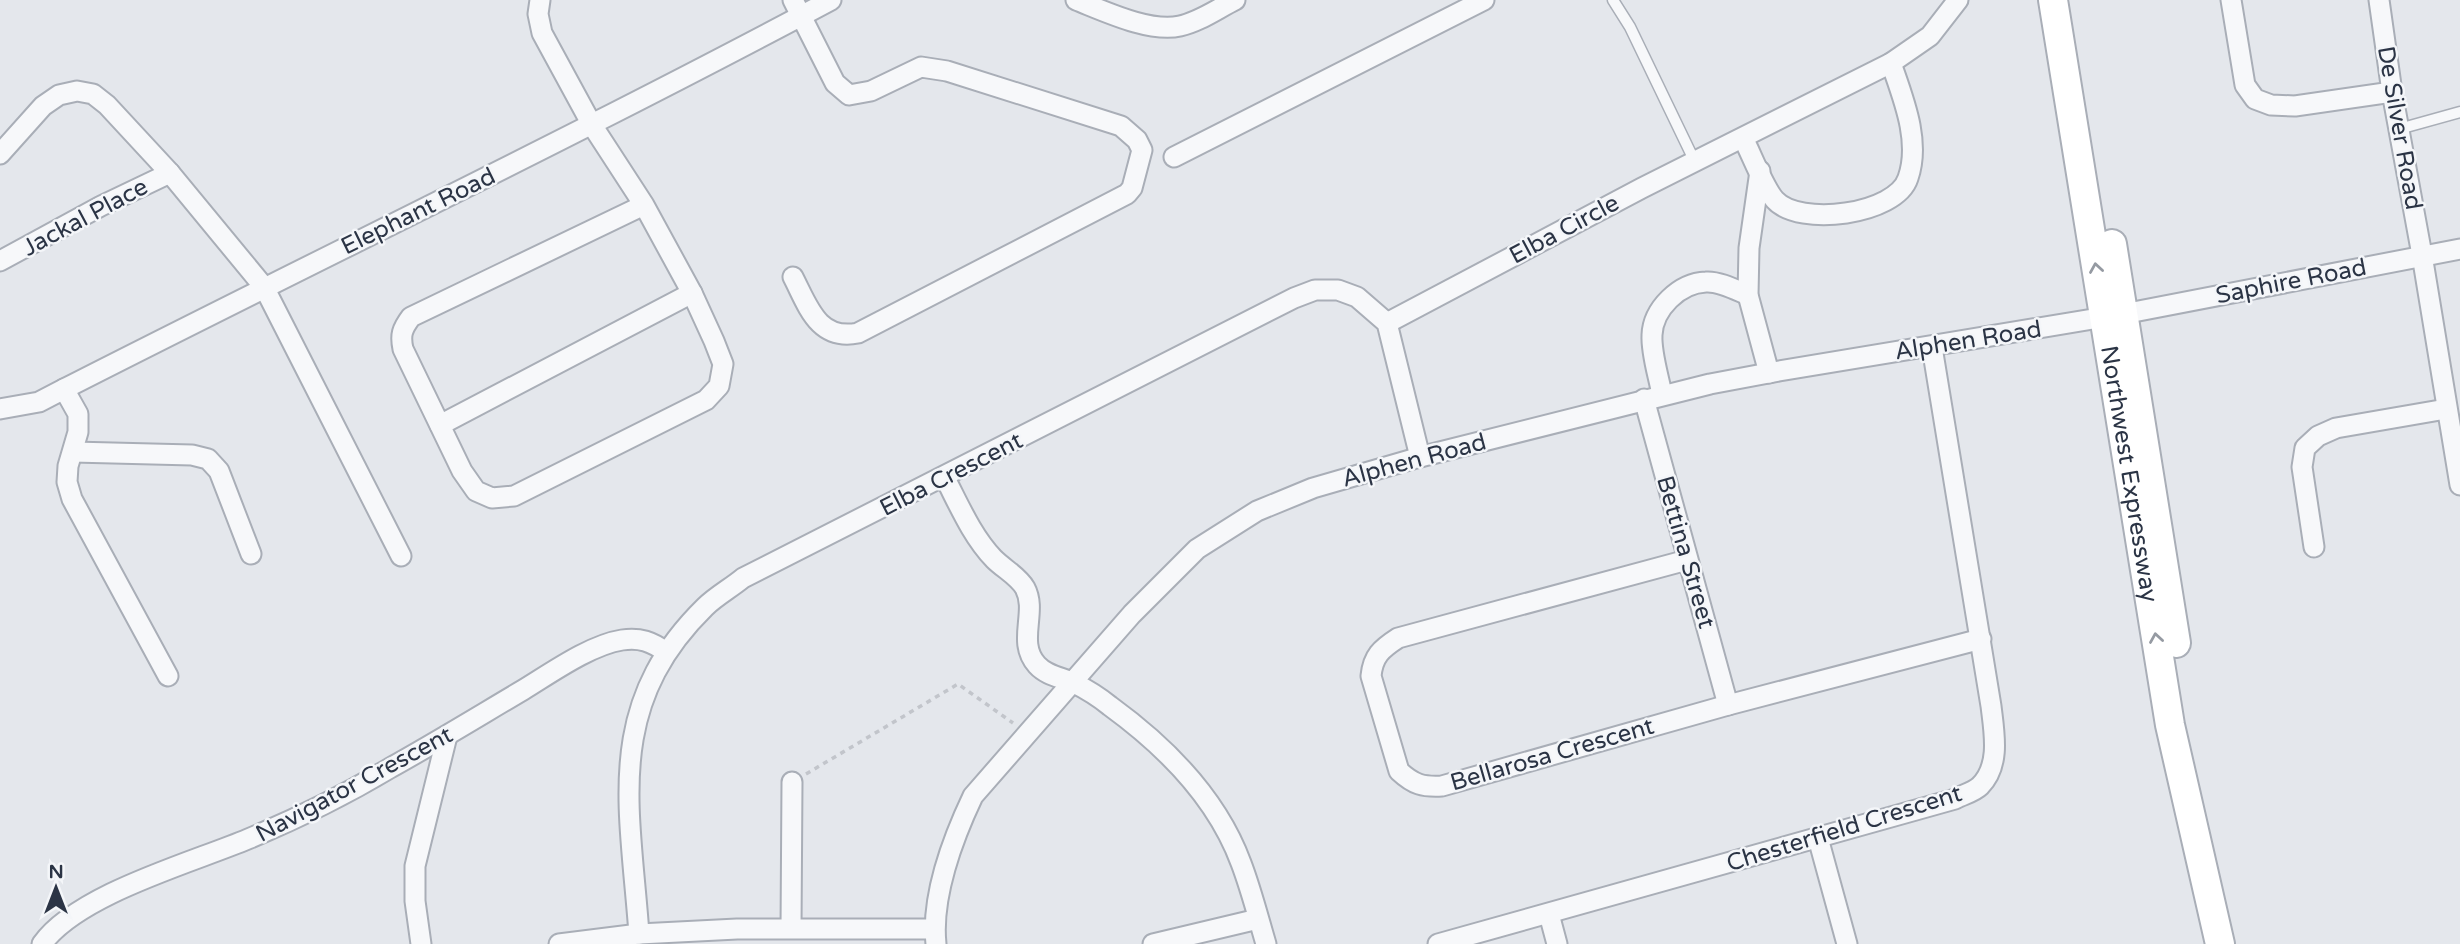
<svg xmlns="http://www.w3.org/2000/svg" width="2460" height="944" viewBox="0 0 2460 944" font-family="'Varela Round',sans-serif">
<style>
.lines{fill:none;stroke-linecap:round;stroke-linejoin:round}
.service-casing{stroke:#a9aeb7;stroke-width:13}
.minor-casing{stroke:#a9aeb7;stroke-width:23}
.secondary-casing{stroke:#a9aeb7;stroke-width:32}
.path{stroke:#c2c5cb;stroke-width:3.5;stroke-dasharray:5 5;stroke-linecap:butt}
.service{stroke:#f7f8fa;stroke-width:10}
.minor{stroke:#f7f8fa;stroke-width:19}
.secondary{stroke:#fff;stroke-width:28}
.oneway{stroke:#959aa2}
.labels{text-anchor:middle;stroke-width:5;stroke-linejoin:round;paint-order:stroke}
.street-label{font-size:24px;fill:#2b3445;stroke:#f4f6f9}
</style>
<rect width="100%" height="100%" fill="#e4e7ec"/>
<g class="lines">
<defs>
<g id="service">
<path d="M 1613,0 L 1630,27 L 1695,162"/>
<path d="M 2399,129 L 2460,112"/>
</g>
<g id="minor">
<path d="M 540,0 L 538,14 L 542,33 L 592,125 L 644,205 L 692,293 L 714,341 L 723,364 L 719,386 L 706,400 L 514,496 L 492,498 L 476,491 L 462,471 L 403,349 C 400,335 402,329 411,317 L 644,205"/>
<path d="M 793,0 L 835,83 L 849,95 L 871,91 L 921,67 L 947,71 L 1121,126 L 1137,140 L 1142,150 L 1132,188 L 1127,194 L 858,333 C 818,341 808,306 793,277"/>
<path d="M 1076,0 C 1104,11 1150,33 1180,26 C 1199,22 1217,9 1235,0"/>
<path d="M 2231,0 L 2245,85 L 2255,99 L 2271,105 L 2295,106 L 2392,92"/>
<path d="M 2379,0 L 2392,92 L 2422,255 L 2460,485"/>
<path d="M 1743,138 C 1751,153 1764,188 1775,200 C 1799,227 1896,215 1908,178 C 1921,141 1903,98 1891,63"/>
<path d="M 0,154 L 43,106 L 59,95 L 77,91 L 93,94 L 107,105 L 170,173 L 264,287 L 401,556"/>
<path d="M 1174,157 L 1484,0"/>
<path d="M 1760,171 L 1749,248 L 1748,295 L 1769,373"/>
<path d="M 0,261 L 101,206 L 170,173"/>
<path d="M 1387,323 L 1642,188 L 1891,63 L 1930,36 L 1958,0"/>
<path d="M 64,389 L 78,414 L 78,432 L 68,466 L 67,482 L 72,499 L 168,676"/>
<path d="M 1662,395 C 1659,377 1651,354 1652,335 C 1653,309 1679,283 1706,282 C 1719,281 1736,290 1748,295"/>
<path d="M 1644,399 L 1728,705"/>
<path d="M 0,409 L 39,402 L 64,389 C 319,259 578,135 831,0"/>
<path d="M 440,425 L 692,293"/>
<path d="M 73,452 L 192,455 L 208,459 L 219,471 L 251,554"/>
<path d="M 945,478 C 959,505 972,536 994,559 C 1004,569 1018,576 1025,588 C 1038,612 1016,642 1037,665 C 1047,676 1061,677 1074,683 C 1086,689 1099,697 1110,706 C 1165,746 1217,798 1241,863 C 1251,889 1258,917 1266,944"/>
<path d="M 2314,547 L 2302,467 L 2305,448 L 2318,436 L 2336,428 L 2446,409"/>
<path d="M 1687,560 L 1398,638 C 1381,649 1373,656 1371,676 L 1399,771 C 1414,785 1423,787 1442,786 L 1728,705 L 1981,639"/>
<path d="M 1818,838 L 1847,944"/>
<path d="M 1549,914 L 1557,944"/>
<path d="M 791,928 L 792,782"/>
<path d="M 639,934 C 630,807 603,707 705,607 C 716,596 731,588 743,578 L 1294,298 L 1315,290 L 1338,290 L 1357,297 L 1387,323 L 1420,457"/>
<path d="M 42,944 C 78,894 191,863 248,839 C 296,819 345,795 390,768 C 435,743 479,716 523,690 C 551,673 590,645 622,640 C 640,637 652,642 666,652"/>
<path d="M 421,944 L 415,901 L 415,866 L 447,736"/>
<path d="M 559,944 L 639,934 L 737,929 L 934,929"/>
<path d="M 936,944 C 931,897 953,838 973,796 L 1132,614 L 1197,549 L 1257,511 L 1313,488 L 1420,457 L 1710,384 L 1779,371 L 2123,314 L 2460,249"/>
<path d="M 1153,944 L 1258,919"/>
<path d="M 1438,944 L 1955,799 C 1962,795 1974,792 1980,786 C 2001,765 1994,732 1991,706 L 1932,347"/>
</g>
<g id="secondary">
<path id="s1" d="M 2053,0 L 2170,725 L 2220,944"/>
<path d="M 2112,244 L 2176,643"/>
</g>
</defs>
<use href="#service" class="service-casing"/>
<use href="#minor" class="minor-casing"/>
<use href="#secondary" class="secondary-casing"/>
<path class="path" d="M 806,774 L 958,684 L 1013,723"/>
<use href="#service" class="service"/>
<use href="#minor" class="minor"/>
<use href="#secondary" class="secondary"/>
</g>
<defs><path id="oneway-chevron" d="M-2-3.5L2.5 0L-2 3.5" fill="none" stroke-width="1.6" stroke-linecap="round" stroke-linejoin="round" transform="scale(1.75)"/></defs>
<g class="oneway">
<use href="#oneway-chevron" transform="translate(2096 268) rotate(-99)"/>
<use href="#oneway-chevron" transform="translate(2156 638) rotate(-99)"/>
</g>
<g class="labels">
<g class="street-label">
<text transform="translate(2400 128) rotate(80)" y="8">De Silver Road</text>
<text transform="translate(418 211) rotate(-26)" y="8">Elephant Road</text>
<text transform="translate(85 217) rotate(-28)" y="8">Jackal Place</text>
<text transform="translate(1564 229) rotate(-28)" y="8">Elba Circle</text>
<text transform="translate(2291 281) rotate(-11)" y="8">Saphire Road</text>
<text transform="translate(1968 340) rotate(-9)" y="8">Alphen Road</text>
<text transform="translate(1414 460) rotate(-15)" y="8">Alphen Road</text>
<text dy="8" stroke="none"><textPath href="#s1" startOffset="480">Northwest Expressway</textPath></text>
<text transform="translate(951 474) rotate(-27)" y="8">Elba Crescent</text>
<text transform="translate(1686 552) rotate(74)" y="8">Bettina Street</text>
<text transform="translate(1552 754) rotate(-16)" y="8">Bellarosa Crescent</text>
<text transform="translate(354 784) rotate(-28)" y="8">Navigator Crescent</text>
<text transform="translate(1844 828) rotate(-17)" y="8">Chesterfield Crescent</text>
</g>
</g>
<g transform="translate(56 888)" stroke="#f4f6f9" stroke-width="5" paint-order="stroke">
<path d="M0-5L12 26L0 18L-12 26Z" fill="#2b3445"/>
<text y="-10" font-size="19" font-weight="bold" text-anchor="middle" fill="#2b3445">N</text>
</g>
</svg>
